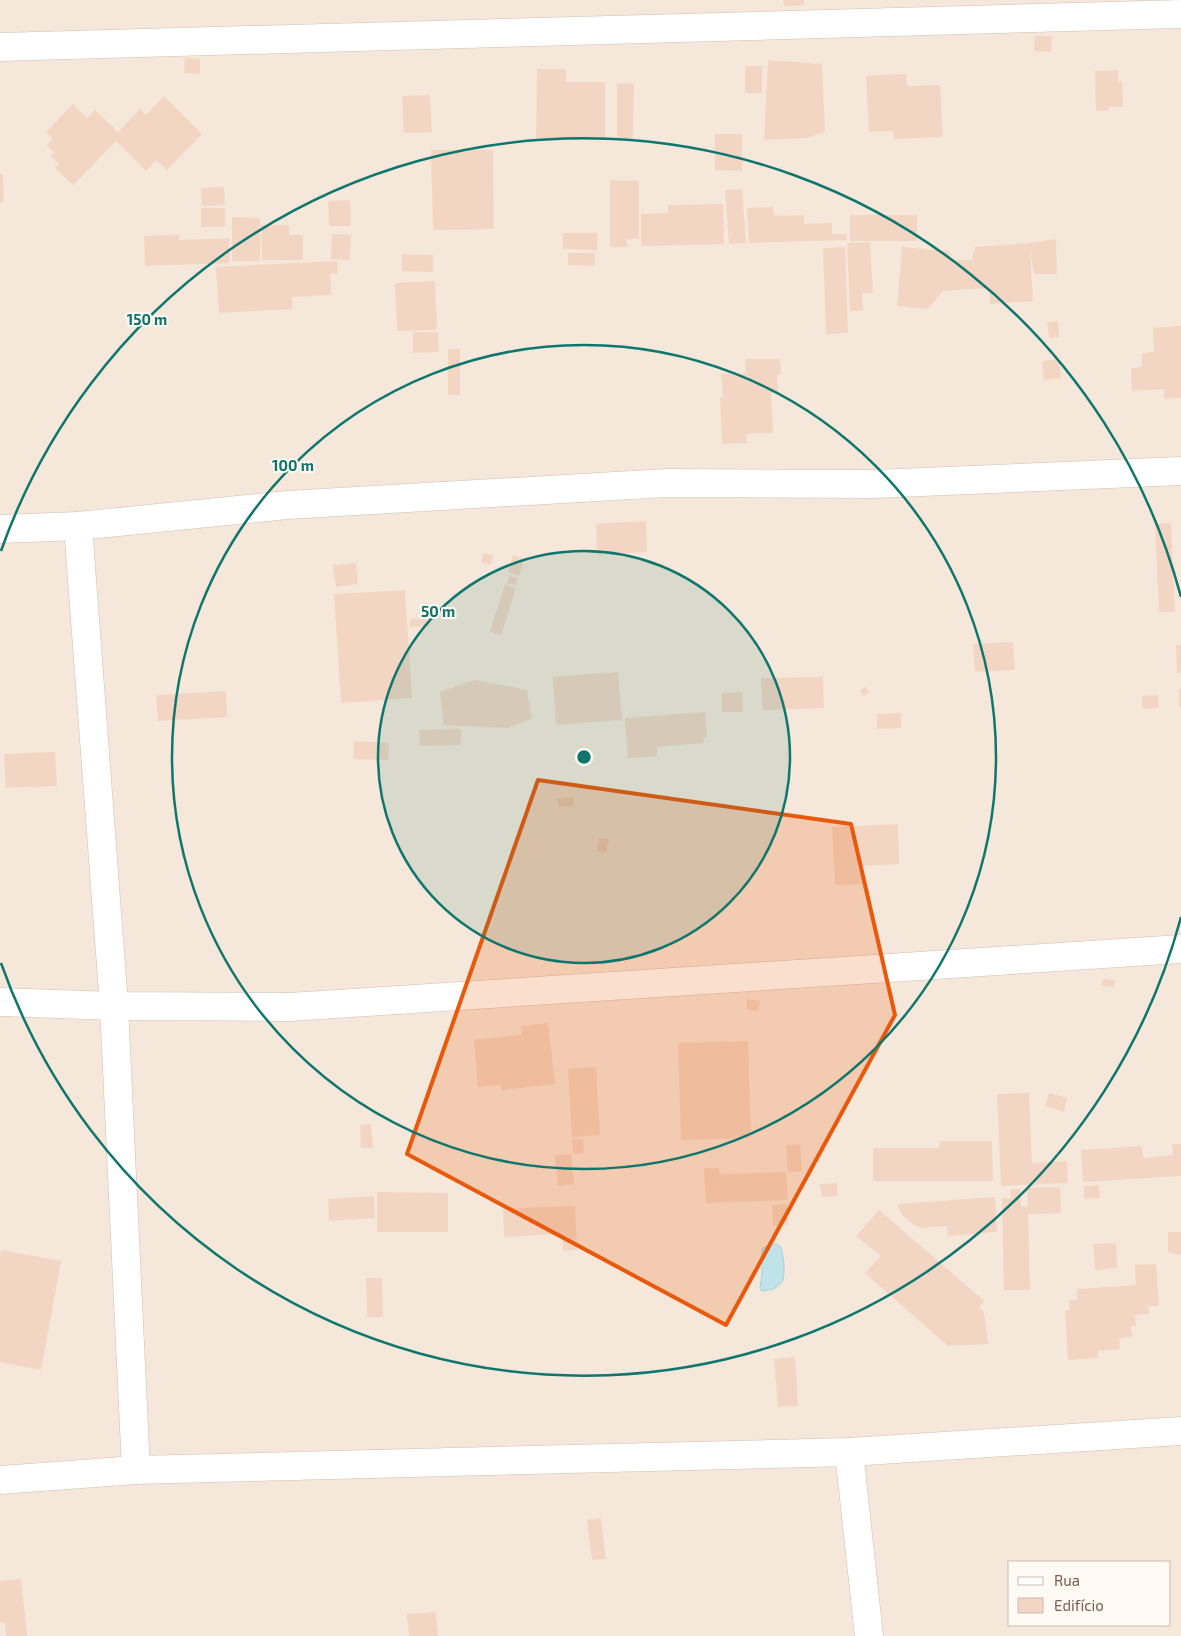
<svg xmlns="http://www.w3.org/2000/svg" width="1181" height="1636" viewBox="0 0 1181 1636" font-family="'Exo 2',sans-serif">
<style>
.residential{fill:#f5e8da;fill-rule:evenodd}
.water{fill:#bfe3e8;stroke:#a5d3da}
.building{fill:#f3d5c3}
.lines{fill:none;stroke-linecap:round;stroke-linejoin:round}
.minor-casing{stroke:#d1beb0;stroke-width:29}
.minor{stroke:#fff;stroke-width:28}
.marked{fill:#e8590c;fill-opacity:0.2;stroke:#e8590c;stroke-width:4;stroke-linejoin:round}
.ring{fill:none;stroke:#0f766e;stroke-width:2.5}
.centre{fill:#0f766e;stroke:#fffaf3;stroke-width:2.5}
.ring-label{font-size:15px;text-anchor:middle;font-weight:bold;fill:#0f766e;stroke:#fffaf3;stroke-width:4;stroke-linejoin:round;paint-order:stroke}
</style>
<rect width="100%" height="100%" fill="#fdf6ec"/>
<path class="residential" d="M 0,0 L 1181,0 L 1181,1636 L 0,1636 ZM 1010,1562 L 1170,1562 L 1170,1625 L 1010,1625 Z"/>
<path class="water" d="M 769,1244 L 777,1244 L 781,1247 C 784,1259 785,1269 783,1281 L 774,1289 L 762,1291 L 760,1288 L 762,1274 L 762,1249 Z"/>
<g class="building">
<path d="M 783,0 L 804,0 L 804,5 L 784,6 Z"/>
<path d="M 1035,36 L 1052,36 L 1051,52 L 1034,51 Z"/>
<path d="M 185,58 L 200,59 L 200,74 L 184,73 Z"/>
<path d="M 768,60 L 822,64 L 825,132 L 807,138 L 764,140 Z"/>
<rect x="745" y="66" width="17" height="27"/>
<path d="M 537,69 L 566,69 L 566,82 L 605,82 L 605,140 L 536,140 Z"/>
<path d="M 1118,70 L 1118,81 L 1122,81 L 1123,107 L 1108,107 L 1109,110 L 1096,111 L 1095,71 Z"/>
<path d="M 906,74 L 907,86 L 940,85 L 943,137 L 894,139 L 893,131 L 869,132 L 866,76 Z"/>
<path d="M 617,83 L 634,84 L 633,138 L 617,138 Z"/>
<path d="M 430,95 L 432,132 L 404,133 L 402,96 Z"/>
<path d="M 164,96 L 202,134 L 167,170 L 156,160 L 146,171 L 116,141 L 73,185 L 55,168 L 59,164 L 50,155 L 54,152 L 47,145 L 53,139 L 46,132 L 73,104 L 87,118 L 95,110 L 118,132 L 140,109 L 146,115 Z"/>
<path d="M 715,134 L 742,134 L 742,171 L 715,170 Z"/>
<path d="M 431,150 L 493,150 L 494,229 L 433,230 Z"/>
<path d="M 0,174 L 3,174 L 4,202 L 0,203 Z"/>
<path d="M 610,180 L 639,181 L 639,239 L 627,239 L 627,247 L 610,247 Z"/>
<path d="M 224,187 L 225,205 L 202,206 L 201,188 Z"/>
<path d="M 742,189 L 746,243 L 729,244 L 725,190 Z"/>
<path d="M 350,200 L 351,226 L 329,226 L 328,201 Z"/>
<path d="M 723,204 L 724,244 L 641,246 L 641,214 L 668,213 L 668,205 Z"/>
<path d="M 773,207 L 774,216 L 804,215 L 804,224 L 832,223 L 832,234 L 847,234 L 847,240 L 749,243 L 747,208 Z"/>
<rect x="201" y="208" width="24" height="19"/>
<rect x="850" y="215" width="67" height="26"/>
<path d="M 232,217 L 260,218 L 260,261 L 232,261 Z"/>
<path d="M 261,225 L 289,225 L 289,235 L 303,235 L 303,260 L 262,260 Z"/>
<path d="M 563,233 L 598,233 L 597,250 L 563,249 Z"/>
<path d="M 332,234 L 351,235 L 350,260 L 331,259 Z"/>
<path d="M 179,235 L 179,240 L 229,238 L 230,263 L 145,266 L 144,236 Z"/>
<path d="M 1056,239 L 1057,274 L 1034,274 L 1030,248 L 1033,301 L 990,304 L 989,288 L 943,291 L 928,309 L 897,306 L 902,247 L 949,251 L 952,260 L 972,260 L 975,247 L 1029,243 Z"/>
<path d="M 870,242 L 873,293 L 862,293 L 863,311 L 850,311 L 847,243 Z"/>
<path d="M 845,247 L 848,333 L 826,334 L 823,248 Z"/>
<path d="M 568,253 L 595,253 L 594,266 L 568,265 Z"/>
<path d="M 402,254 L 433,255 L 433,272 L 402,271 Z"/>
<path d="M 337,261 L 338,274 L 330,274 L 331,295 L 292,297 L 292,309 L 219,313 L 216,267 Z"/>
<path d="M 435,281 L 437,330 L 397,331 L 395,283 Z"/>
<path d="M 1058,321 L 1059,337 L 1049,338 L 1047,322 Z"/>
<path d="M 1181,326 L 1181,398 L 1164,399 L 1164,389 L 1132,391 L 1131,368 L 1142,367 L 1142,353 L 1154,352 L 1153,328 Z"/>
<path d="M 413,332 L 438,332 L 439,352 L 413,353 Z"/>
<rect x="448" y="349" width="12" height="46"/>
<path d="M 745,359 L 780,359 L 781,375 L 777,375 L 778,393 L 771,393 L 773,433 L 746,434 L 747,443 L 722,444 L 720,398 L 723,397 L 721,374 L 746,373 Z"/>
<path d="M 1059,359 L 1061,378 L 1044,380 L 1042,361 Z"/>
<path d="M 646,521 L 647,552 L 597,555 L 596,524 Z"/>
<path d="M 1171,523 L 1175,612 L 1159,612 L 1155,524 Z"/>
<path d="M 483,553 L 493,555 L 491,565 L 481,562 Z"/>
<path d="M 513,555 L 524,559 L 519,576 L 508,572 Z"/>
<path d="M 356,563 L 358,584 L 336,587 L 333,565 Z"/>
<path d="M 509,576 L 518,578 L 516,585 L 507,583 Z"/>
<path d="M 505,585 L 516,588 L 501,635 L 490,631 Z"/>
<path d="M 405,590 L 412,698 L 341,703 L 334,594 Z"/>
<path d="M 428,618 L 428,626 L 410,627 L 410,619 Z"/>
<path d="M 1013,642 L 1015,670 L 975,672 L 973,644 Z"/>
<path d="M 1176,645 L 1181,645 L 1181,673 L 1177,673 Z"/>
<path d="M 618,672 L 622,720 L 556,725 L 553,677 Z"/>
<path d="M 823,677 L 824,708 L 763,710 L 761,678 Z"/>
<path d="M 475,680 L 527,690 L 532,719 L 507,728 L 444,725 L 440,692 Z"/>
<path d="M 865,687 L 870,692 L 864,696 L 860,691 Z"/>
<rect x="1179" y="689" width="2" height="17"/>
<path d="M 226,691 L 227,717 L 158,721 L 156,695 Z"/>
<path d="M 742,692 L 743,712 L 722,712 L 722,693 Z"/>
<path d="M 1158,695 L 1159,708 L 1142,709 L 1142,696 Z"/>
<path d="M 705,712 L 707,737 L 703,737 L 704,743 L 657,747 L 657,756 L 628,758 L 625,718 Z"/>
<path d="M 901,713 L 901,728 L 877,729 L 877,714 Z"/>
<path d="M 461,729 L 461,745 L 420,746 L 419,730 Z"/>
<path d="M 354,741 L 389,743 L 388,760 L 353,759 Z"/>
<path d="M 55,752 L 57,786 L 6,788 L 4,754 Z"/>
<path d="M 573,797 L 574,806 L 559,807 L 557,799 Z"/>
<path d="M 898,824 L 899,864 L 863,866 L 864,884 L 835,885 L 832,827 Z"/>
<path d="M 599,838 L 609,839 L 606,853 L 597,851 Z"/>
<path d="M 1102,979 L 1115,980 L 1114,987 L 1102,986 Z"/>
<path d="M 747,999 L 760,1001 L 758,1011 L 746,1009 Z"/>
<path d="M 548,1023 L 555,1084 L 501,1090 L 501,1085 L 478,1087 L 474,1040 L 522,1035 L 521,1026 Z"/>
<path d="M 748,1041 L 751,1138 L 681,1140 L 678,1043 Z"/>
<path d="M 596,1067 L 600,1135 L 572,1137 L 568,1069 Z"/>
<path d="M 1029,1093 L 1032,1163 L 1067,1161 L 1068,1183 L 1001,1186 L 997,1094 Z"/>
<path d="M 1049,1093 L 1067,1098 L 1064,1112 L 1045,1106 Z"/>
<path d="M 371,1124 L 373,1148 L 361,1148 L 360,1125 Z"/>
<path d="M 572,1139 L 583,1139 L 584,1153 L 573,1154 Z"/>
<path d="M 940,1141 L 992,1141 L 993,1181 L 873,1181 L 873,1148 L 939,1148 Z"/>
<path d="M 800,1144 L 802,1171 L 788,1172 L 786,1145 Z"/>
<path d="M 1172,1144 L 1181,1144 L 1181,1176 L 1083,1182 L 1081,1150 L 1142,1146 L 1143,1158 L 1173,1155 Z"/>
<path d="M 571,1154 L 574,1184 L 558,1186 L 555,1155 Z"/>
<path d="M 704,1168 L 719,1168 L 720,1174 L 786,1172 L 788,1200 L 706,1203 Z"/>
<path d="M 837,1183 L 838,1196 L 822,1197 L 820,1184 Z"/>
<path d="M 1099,1185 L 1100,1198 L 1084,1199 L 1084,1186 Z"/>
<path d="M 1060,1187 L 1061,1213 L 1028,1214 L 1030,1290 L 1004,1290 L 1002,1198 L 1011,1198 L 1010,1189 L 1020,1189 L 1021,1207 L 1028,1207 L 1027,1188 Z"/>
<path d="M 377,1192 L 448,1193 L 448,1232 L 377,1232 Z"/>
<path d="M 374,1196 L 375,1218 L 329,1221 L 328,1199 Z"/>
<path d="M 995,1197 L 997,1232 L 948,1236 L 947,1226 L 921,1228 L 914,1225 L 901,1214 L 897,1204 Z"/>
<path d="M 787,1204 L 788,1225 L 773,1226 L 772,1205 Z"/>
<path d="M 575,1206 L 577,1250 L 563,1251 L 563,1234 L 504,1237 L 503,1209 Z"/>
<path d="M 879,1210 L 984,1301 L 979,1308 L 984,1312 L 988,1344 L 948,1346 L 865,1273 L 881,1256 L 856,1236 Z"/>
<path d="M 1168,1232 L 1181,1232 L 1181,1255 L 1168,1252 Z"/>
<path d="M 1116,1243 L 1117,1268 L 1095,1270 L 1093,1244 Z"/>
<path d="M 1,1250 L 61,1261 L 41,1370 L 0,1362 L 0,1258 Z"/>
<path d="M 1156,1264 L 1159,1306 L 1148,1306 L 1149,1314 L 1135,1315 L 1136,1326 L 1131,1326 L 1132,1337 L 1119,1338 L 1120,1349 L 1098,1351 L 1098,1358 L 1068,1360 L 1065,1310 L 1070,1310 L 1069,1300 L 1077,1300 L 1077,1289 L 1136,1285 L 1135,1265 Z"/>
<path d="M 366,1278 L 382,1278 L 383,1317 L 367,1317 Z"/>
<path d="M 795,1357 L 798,1406 L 778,1407 L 774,1359 Z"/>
<path d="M 601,1518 L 606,1559 L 592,1560 L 587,1520 Z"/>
<path d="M 21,1579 L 27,1636 L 6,1636 L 5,1622 L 0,1623 L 0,1581 Z"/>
<path d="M 436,1612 L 438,1636 L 409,1636 L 407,1614 Z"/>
</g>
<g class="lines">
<defs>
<g id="minor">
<path d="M 0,47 L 1181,14"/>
<path d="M 78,526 L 114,1006 L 136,1470"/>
<path d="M 0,529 L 78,526 L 287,505 L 667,483 L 874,484 L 1181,471"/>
<path d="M 0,1002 L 114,1006 L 290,1007 L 1181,949"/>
<path d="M 849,1452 L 869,1636"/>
<path d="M 0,1480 L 136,1470 L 849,1452 L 1181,1431"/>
</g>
</defs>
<use href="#minor" class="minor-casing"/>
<use href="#minor" class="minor"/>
</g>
<path class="marked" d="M 538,780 L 851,824 L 895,1015 L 726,1325 L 407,1154 Z"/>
<circle cx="584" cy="757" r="206" fill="#0f766e" fill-opacity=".12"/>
<g class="ring">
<circle cx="584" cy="757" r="206"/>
<circle cx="584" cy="757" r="412"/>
<path d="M1181 917A618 618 0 0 1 1 963M1 551A618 618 0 0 1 1181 597"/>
</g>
<circle cx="584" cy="757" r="8" class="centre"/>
<g class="ring-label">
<text x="147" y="325">150 m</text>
<text x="293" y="471">100 m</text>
<text x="438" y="617">50 m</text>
</g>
<rect x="1008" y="1561" width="162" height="65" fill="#fffaf3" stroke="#cabbb1"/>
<rect x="1018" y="1577" width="25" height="8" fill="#ffffff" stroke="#cabbb1"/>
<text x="1054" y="1586" font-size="15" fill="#7a5c4d">Rua</text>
<rect x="1018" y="1598" width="25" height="15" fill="#f3d5c3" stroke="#cabbb1"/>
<text x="1054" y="1611" font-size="15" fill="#7a5c4d">Edifício</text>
</svg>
